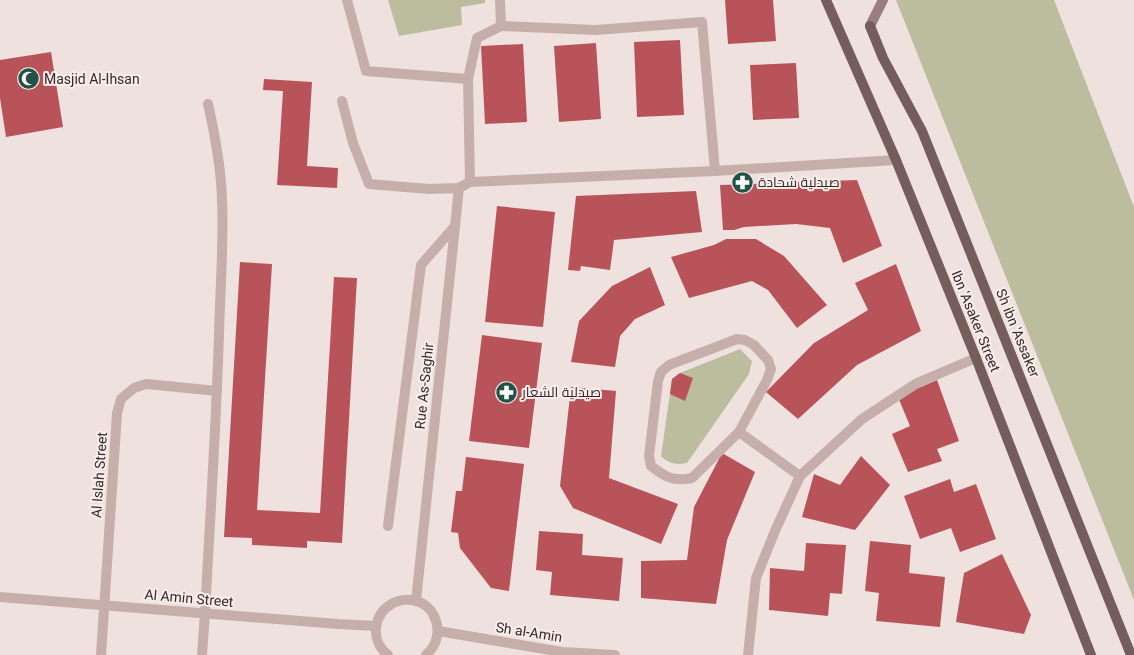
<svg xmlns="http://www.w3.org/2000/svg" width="1134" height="655" viewBox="0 0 1134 655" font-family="Roboto,Cairo,sans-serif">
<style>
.green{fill:#bcbd9f}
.building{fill:#b8535a}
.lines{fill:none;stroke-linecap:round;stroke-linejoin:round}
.service{stroke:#c6afab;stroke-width:10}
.pedestrian{stroke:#c6afab;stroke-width:10}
.minor{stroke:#c6afab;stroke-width:10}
.tertiary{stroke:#c6afab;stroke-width:10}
.secondary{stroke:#9a7e7d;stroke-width:10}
.primary{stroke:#755d5c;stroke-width:10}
.labels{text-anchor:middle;stroke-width:4;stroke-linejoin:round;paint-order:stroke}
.poi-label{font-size:14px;fill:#352929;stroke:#f8edea;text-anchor:start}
.street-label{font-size:14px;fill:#352929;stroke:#f8edea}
</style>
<rect width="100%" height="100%" fill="#efe2de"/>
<g class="green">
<path d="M 388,0 L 485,0 L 485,3 L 461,7 L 462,25 L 399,36 Z"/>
<path d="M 896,0 L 1054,0 L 1134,207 L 1134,600 Z"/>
<path d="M 740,349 L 752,361 L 749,374 L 687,463 C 676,465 669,464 661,456 L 672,379 L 680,373 Z"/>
</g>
<g class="building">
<path d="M 725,0 L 773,0 L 776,41 L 728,44 Z"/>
<path d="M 680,40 L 684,115 L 637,117 L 634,42 Z"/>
<path d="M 596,43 L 601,119 L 559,122 L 554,46 Z"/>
<path d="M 523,44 L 527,122 L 485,124 L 481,46 Z"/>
<path d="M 51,52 L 63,127 L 6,137 L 0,98 L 0,60 Z"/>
<path d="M 796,63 L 799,118 L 753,120 L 750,65 Z"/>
<path d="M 264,79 L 312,82 L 307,166 L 338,168 L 337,188 L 277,185 L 283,91 L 263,90 Z"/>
<path d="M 857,180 L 882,246 L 843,263 L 830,228 L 796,224 L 744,227 L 734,230 L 723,230 L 720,185 Z"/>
<path d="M 696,191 L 702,232 L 614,240 L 610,270 L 581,266 L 580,271 L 568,270 L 576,196 Z"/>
<path d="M 497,206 L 555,212 L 543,327 L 485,322 Z"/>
<path d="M 726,239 L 756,239 L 784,256 L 827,305 L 797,328 L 768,290 L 752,281 L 689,298 L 671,257 L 714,245 Z"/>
<path d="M 240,262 L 272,264 L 257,510 L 320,513 L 334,277 L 357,278 L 342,543 L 307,541 L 307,548 L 252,545 L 252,538 L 224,537 Z"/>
<path d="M 896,264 L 921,331 L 857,365 L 798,419 L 766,392 L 814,343 L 868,310 L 855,283 Z"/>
<path d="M 650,267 L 665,305 L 635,319 L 620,336 L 615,367 L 571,362 L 579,321 L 612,286 Z"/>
<path d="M 482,335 L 542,343 L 529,448 L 469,441 Z"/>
<path d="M 680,373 L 693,378 L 685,401 L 670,394 L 672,379 Z"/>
<path d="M 937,380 L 959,441 L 937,449 L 942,461 L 908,472 L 892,434 L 910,426 L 898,397 Z"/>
<path d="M 571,387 L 616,391 L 609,478 L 678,504 L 661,544 L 573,508 L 560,486 Z"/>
<path d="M 722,453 L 755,472 L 727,540 L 716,604 L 641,598 L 641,561 L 687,560 L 694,507 Z"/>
<path d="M 861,456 L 890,485 L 855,530 L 802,517 L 814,474 L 840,485 Z"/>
<path d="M 466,457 L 524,464 L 509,591 L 491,588 L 460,548 L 458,533 L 451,532 L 456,491 L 462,491 Z"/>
<path d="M 950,479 L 954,492 L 976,484 L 996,539 L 960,552 L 951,528 L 920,539 L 904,496 Z"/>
<path d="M 539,531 L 583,534 L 582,555 L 623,558 L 619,601 L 550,595 L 552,572 L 536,570 Z"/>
<path d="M 870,541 L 911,545 L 909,573 L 945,577 L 940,627 L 876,621 L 879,593 L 865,591 Z"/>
<path d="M 806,543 L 846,545 L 842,594 L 830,593 L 828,616 L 769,610 L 770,568 L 804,571 Z"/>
<path d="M 1002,554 L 1031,615 L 1024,634 L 956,622 L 964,573 Z"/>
</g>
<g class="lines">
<path class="service" d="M 388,526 L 421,265 L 455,226"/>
<path class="pedestrian" d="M 202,655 L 205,613"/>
<g class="minor">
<path d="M 347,0 L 366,71 L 468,79"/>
<path d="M 501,26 L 596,30 L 702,22 L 715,171"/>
<path d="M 342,101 L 353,143 L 369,184 L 429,189 L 459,188"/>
<path d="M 470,182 L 468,79 L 477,38 L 501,26 L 500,0"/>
<path d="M 737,339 L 745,340 L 754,345 L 768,360 L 771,369 L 767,380 L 739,432 L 692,478 C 674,482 665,477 651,466 L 649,456 L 658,381 L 661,372 L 669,365 Z"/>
<path d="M 739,432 L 800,476"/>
<path d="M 0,597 L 338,624 L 376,626"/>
<path d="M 205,613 C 210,521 216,428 219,335 C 220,290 224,245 222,199 C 221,167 215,135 208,104"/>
<path d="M 438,631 L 562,652 L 615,655"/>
<path d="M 101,655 L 117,413 L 121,399 L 134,388 L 146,384 L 157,385 L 217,391"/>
<path d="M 388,655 C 380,649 375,639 376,628 C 378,608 397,596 416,601 C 433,605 441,625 436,640 C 435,646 430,651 426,655"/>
<path d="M 748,655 L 756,578 L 775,531 L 800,476 L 862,419 L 917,383 L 976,358"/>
</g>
<path class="tertiary" d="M 416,601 L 459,188 L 470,182 L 715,171 L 896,160"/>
<path class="secondary" d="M 870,26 L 883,0"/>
<g class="primary">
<path d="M 826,0 L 896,160 L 976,358 L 1091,655"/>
<path d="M 870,26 L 883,58 L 922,131 L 1131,655"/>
</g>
</g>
<defs>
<symbol id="mosque-disc" viewBox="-11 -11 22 22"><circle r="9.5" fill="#245246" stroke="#f8edea"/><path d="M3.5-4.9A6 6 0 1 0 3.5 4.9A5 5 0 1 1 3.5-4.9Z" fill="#fff"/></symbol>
<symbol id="pharmacy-disc" viewBox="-11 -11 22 22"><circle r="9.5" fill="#245246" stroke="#f8edea"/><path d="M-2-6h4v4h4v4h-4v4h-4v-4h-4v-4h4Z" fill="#fff"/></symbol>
</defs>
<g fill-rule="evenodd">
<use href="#mosque-disc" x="16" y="66" width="25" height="25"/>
<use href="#pharmacy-disc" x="730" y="170" width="25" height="25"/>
<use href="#pharmacy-disc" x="494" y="380" width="25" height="25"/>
</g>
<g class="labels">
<g class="poi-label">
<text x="44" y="84">Masjid Al-Ihsan</text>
<text x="758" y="187">صيدلية شحادة</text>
<text x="522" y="397">صيدلية الشعار</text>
</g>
<g class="street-label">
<text transform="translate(976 321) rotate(68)" y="5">Ibn 'Asaker Street</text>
<text transform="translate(1018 333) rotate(68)" y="5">Sh ibn 'Assaker</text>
<text transform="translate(424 386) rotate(-84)" y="5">Rue As-Saghir</text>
<text transform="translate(99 475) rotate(-86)" y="5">Al Islah Street</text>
<text transform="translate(189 598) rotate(5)" y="5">Al Amin Street</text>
<text transform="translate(529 632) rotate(9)" y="5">Sh al-Amin</text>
</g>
</g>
</svg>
